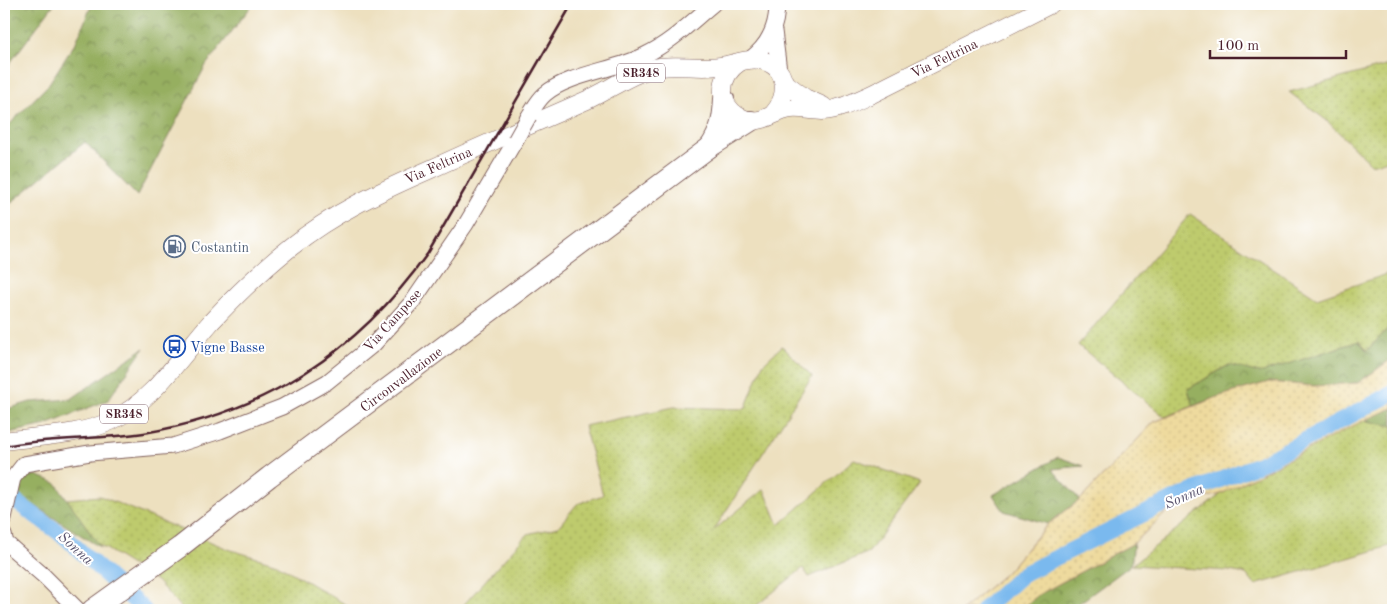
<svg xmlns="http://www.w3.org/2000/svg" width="1397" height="614" viewBox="0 0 1397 614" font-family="'Old Standard TT',serif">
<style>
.grass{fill:url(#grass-dots);stroke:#84754c}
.forest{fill:url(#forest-crowns);stroke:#706746}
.sand{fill:url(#sand-dots);stroke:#9c7c64}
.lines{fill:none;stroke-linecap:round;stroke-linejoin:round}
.river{stroke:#7ab9ee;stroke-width:16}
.secondary-casing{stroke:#83635f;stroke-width:17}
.primary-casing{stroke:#83635f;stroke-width:19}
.highway-casing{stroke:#83635f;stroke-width:22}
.secondary{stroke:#fff;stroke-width:15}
.primary{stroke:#fff;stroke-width:18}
.highway{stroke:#fff;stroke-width:20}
.rail{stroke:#4a1f2b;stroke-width:2.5}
.secondary-bridge-casing{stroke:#83635f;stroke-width:17;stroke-linecap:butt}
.secondary-bridge{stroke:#fff;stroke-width:15}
.labels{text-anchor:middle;stroke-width:4;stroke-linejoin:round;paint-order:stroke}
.shield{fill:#fff;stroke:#80626b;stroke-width:1}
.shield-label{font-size:12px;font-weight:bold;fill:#4a1f2b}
.street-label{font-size:14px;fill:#4a1f2b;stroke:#fff}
.service-label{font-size:14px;fill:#4e5e75;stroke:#fff;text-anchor:start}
.transit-label{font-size:14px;fill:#164399;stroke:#fff;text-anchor:start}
.water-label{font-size:15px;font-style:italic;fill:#5b556f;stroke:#fff}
</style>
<defs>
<pattern id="grass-dots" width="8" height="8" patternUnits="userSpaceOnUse" patternTransform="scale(1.25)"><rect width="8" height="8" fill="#becb6d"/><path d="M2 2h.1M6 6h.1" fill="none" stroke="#a5ae5f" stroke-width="1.8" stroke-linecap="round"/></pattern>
<pattern id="forest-crowns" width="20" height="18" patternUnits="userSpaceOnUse" patternTransform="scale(1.25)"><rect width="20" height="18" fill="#96af60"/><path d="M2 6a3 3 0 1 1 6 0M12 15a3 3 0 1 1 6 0" fill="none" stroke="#7c8e4f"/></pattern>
<pattern id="sand-dots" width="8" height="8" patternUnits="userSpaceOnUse" patternTransform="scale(1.25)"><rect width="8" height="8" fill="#eeda9e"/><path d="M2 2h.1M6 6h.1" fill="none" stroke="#cebb88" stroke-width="1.8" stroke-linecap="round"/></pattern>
</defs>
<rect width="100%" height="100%" fill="#fff"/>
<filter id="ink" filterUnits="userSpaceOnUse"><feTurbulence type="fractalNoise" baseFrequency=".02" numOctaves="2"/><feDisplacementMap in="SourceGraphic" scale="10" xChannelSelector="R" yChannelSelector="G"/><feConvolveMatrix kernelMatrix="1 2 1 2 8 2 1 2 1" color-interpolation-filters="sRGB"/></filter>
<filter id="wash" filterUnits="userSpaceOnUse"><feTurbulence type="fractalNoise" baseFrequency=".0096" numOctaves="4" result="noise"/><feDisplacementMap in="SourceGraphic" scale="20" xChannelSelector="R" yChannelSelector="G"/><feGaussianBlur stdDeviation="1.12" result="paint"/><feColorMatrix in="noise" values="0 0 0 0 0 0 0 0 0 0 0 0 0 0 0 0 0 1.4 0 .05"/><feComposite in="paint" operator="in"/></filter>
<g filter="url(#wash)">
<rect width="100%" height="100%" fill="#ede0bf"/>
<g class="grass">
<path d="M 1393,64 L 1393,158 L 1372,165 L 1326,120 L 1289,92 Z"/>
<path d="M 1190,214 L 1317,298 L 1393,272 L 1393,323 L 1367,351 L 1359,341 L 1260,374 L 1229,365 L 1188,389 L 1193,406 L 1165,417 L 1078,345 Z"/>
<path d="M 782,346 L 812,376 L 714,530 L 764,489 L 779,525 L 854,459 L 920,483 L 869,552 L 809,577 L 803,568 L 751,610 L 459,610 L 527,534 L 558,527 L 577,504 L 603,495 L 584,426 L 674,407 L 745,409 L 763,364 Z"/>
<path d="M 1363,420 L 1393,426 L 1393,545 L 1255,585 L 1246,574 L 1229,571 L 1132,565 L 1221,494 Z"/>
<path d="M 100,496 L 228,549 L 277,564 L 355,610 L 183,610 L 157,581 L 97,543 L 67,499 Z"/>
</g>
<g class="forest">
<path d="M 4,4 L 54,4 L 4,71 Z"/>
<path d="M 92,4 L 253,4 L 206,65 L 137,196 L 85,142 L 7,206 L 4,205 L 4,130 L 48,85 L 76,42 Z"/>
<path d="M 1393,323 L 1393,358 L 1358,383 L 1314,386 L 1269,382 L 1217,397 L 1193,406 L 1188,389 L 1229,365 L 1260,373 L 1359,341 L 1367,351 Z"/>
<path d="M 144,348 L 108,400 L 46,425 L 4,434 L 4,410 L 30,402 L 71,399 Z"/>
<path d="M 1393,408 L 1393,426 L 1363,420 Z"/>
<path d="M 1058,457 L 1084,466 L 1052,469 L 1080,500 L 1048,524 L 1004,511 L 993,495 Z"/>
<path d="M 36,475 L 56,483 L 101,548 L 24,499 L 4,513 L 4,478 Z"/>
<path d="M 1134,543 L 1131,565 L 1070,610 L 1021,610 L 1038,595 Z"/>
</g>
<path class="sand" d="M 1393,358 L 1393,408 L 1363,421 L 1221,494 L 1174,505 L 1134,543 L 1038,595 L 1021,610 L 962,610 L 1006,573 L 1048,524 L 1080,500 L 1154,422 L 1217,397 L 1269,382 L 1314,386 L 1358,383 Z"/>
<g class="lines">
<g class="river">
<path d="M 4,493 L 65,537 L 144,610"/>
<path d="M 983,610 L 1023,574 L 1178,497 L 1264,462 L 1393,393"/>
</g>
</g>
</g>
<g filter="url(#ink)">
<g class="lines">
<defs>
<g id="secondary">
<path d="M 774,31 L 779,71"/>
<path d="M 750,59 C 769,45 777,27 777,4"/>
<path d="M 529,116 C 534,108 538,100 545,94 C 568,74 617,70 645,55 C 671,43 691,22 713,4"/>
<path d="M 4,518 L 13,478 L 24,464 L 90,453 L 173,446 L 220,431 L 282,407 L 327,382 L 374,344 L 413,301 L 466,224 L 515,141"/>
<path d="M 4,535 L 6,543 L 44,576 L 78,610"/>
</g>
<g id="primary">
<path d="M 740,62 C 729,69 722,79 723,94 C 726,112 745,125 763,119 C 772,116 781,110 791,109 C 802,108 812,111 822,111 C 840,110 856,101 872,94 L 1051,4"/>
<path d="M 784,82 L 805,98 L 823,106"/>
<path d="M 4,441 C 38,436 79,436 111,421 C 153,401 181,356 211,322 C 236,295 262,270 291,247 C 333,213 381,191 431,169 C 483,145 535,123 587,100 C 611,89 634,71 660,67 C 683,64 704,70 726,65 C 737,63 748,58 759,60 C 788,64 790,96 773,114"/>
</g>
<g id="highway">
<path d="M 710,147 C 721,130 723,119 724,99"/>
<path d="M 92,610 L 180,547 L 269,477 L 710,147 L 751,121"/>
</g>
</defs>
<use href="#secondary" class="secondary-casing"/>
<use href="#primary" class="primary-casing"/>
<use href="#highway" class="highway-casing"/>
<use href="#secondary" class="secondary"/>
<use href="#primary" class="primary"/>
<use href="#highway" class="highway"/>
<path class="rail" d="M 4,446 C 50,437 98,440 144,433 C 265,413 357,353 428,253 L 572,4"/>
<defs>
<path id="secondary-bridge" d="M 515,141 L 529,116"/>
</defs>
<use href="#secondary-bridge" class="secondary-bridge-casing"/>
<use href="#secondary-bridge" class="secondary-bridge"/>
</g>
</g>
<defs>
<symbol id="fuel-ring" viewBox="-11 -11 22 22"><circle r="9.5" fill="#fff" stroke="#5c6f8a" stroke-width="1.5"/><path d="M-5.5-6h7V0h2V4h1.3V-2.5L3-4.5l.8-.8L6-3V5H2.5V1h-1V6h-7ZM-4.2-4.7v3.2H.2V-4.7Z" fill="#5c6f8a"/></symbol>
<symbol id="bus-ring" viewBox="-11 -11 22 22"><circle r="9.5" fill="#fff" stroke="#1a4fb4" stroke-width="1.5"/><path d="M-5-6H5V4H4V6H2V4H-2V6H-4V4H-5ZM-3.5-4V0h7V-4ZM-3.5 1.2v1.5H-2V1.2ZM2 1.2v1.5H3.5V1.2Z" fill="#1a4fb4"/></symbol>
</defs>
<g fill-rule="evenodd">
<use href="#fuel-ring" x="162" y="234" width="25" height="25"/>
<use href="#bus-ring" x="162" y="334" width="25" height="25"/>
</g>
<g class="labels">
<g class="shield">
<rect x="617" y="63.5" width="48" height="19" rx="4"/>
<rect x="100" y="404.5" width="48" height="19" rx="4"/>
</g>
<g class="shield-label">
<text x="641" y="77">SR348</text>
<text x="124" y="418">SR348</text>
</g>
<g class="street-label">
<text transform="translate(944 58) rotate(-26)" y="5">Via Feltrina</text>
<text transform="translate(438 165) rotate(-24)" y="5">Via Feltrina</text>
<text transform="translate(392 320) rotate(-48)" y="5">Via Campose</text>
<text transform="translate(401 379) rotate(-37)" y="5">Circonvallazione</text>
</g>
<g class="service-label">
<text x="191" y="252">Costantin</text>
</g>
<g class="transit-label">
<text x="190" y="352">Vigne Basse</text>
</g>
<g class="water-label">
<text transform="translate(1184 496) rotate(-24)" y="5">Sonna</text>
<text transform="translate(76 548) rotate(42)" y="5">Sonna</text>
</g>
</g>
<rect width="1397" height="614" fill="none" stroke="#fff" stroke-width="20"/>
<path d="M1210 50v8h136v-8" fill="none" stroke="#4a1f2b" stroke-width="2.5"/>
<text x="1217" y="50" font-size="15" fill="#4a1f2b" stroke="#ffffff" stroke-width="4" paint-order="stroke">100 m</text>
</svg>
